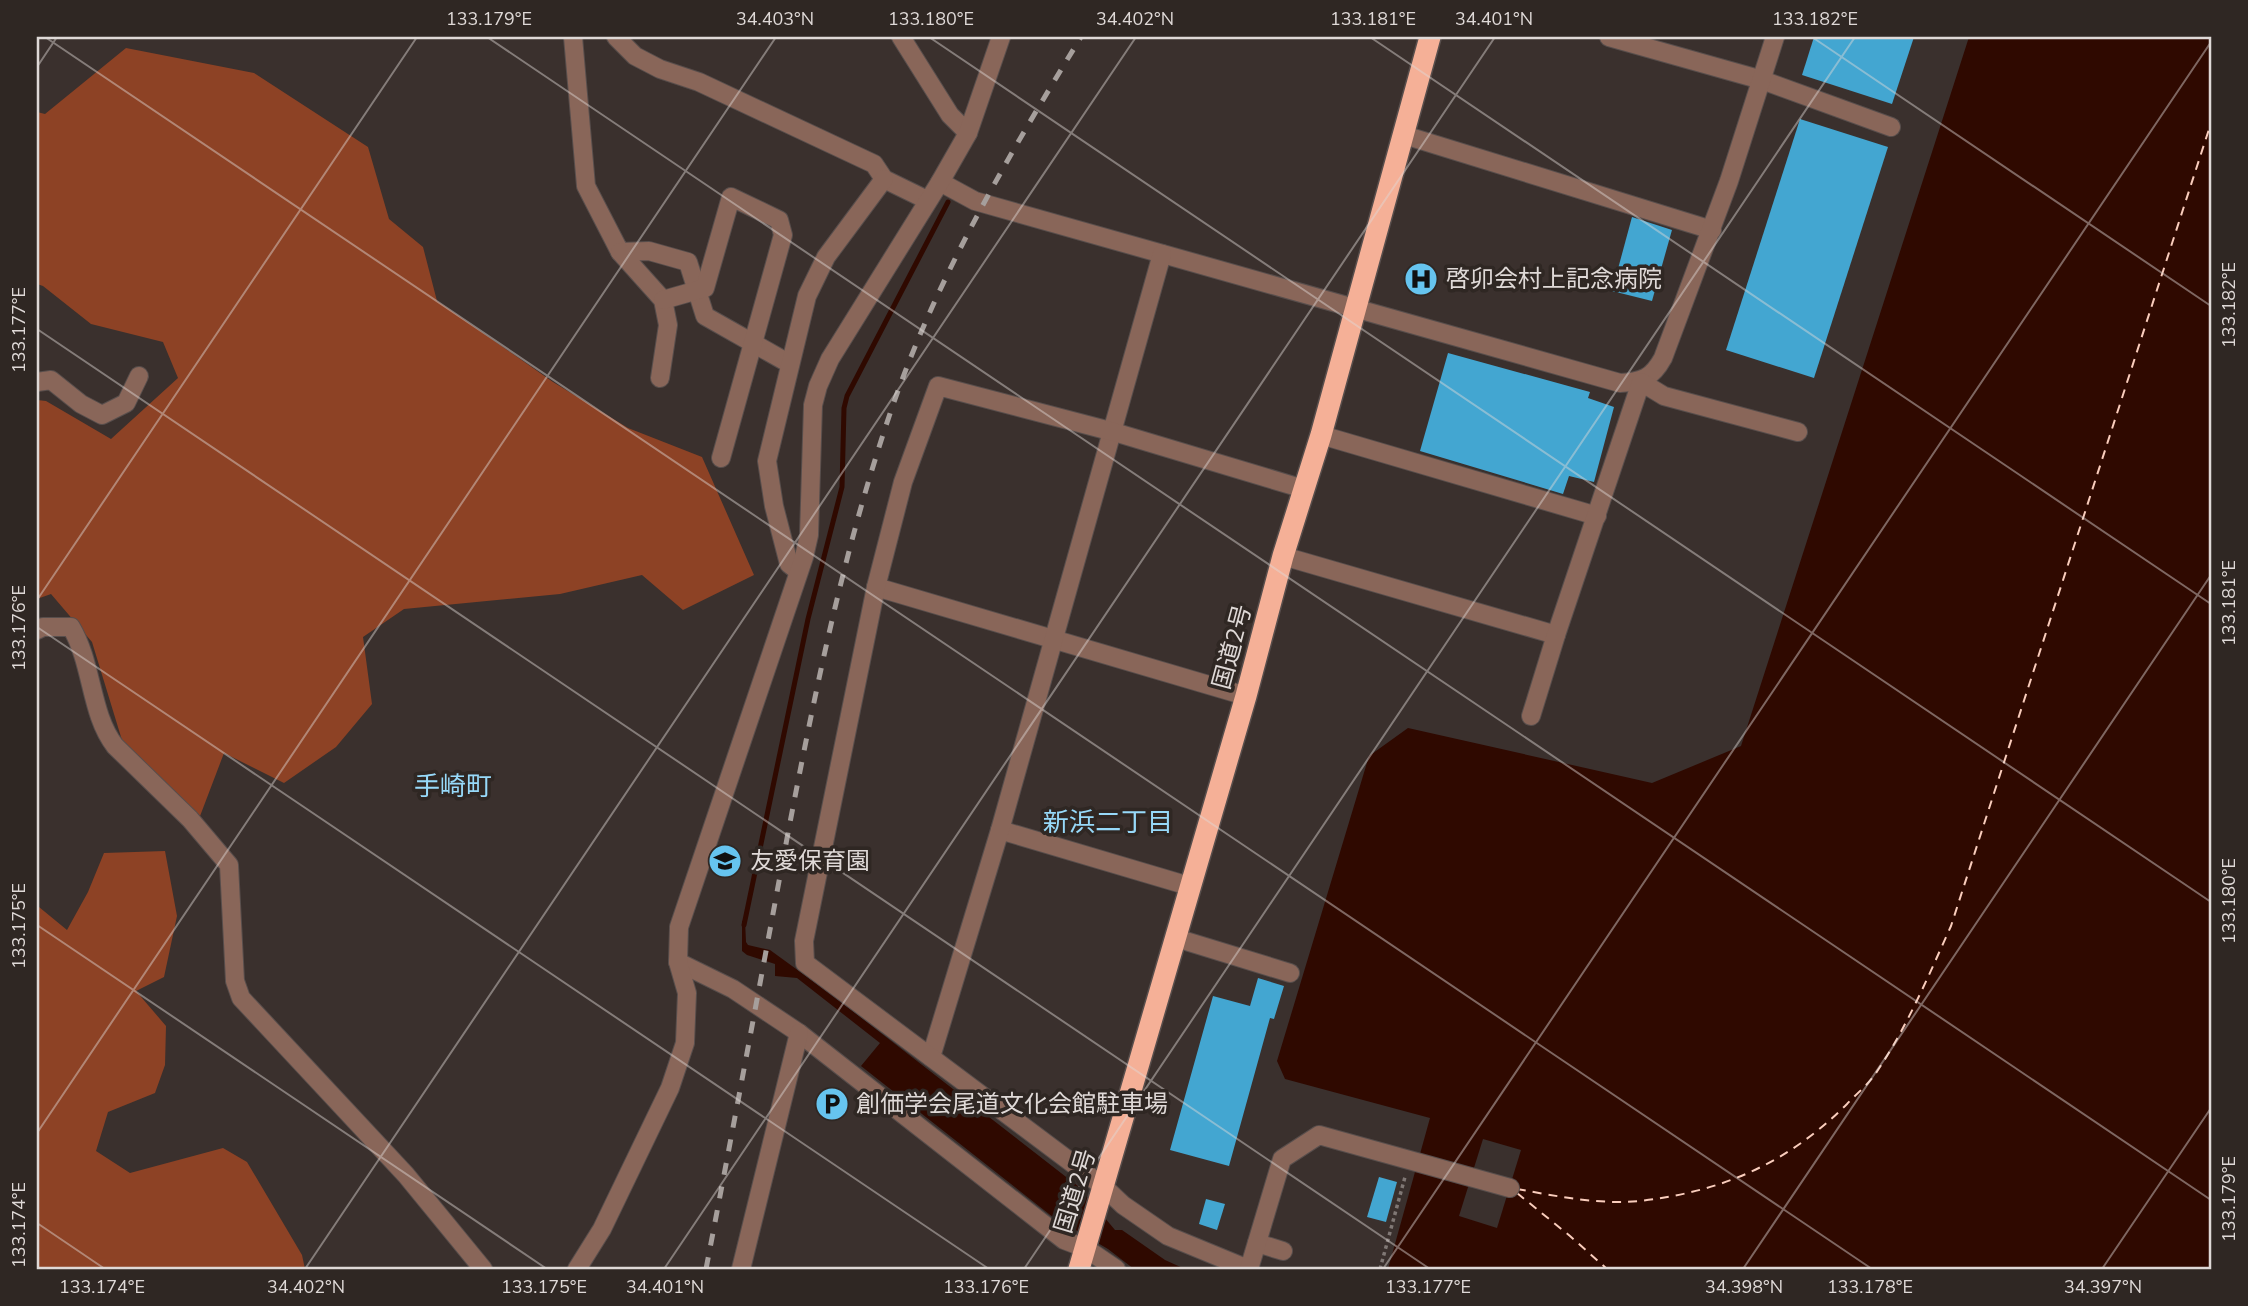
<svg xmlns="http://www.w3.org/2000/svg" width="2248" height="1306" viewBox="0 0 2248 1306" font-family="'Nunito Sans','Noto Sans JP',sans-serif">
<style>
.forest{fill:#8d4225}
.water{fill:#2f0900}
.pier{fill:#3a302d}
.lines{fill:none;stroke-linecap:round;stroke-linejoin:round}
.stream{stroke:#2f0900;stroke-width:5}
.ferry{stroke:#facdbc;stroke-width:2;stroke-dasharray:9 7;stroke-linecap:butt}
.building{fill:#43a6d1}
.minor-casing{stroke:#584e4c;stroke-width:20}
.highway-casing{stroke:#584e4c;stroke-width:24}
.path{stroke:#807875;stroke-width:3.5;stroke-dasharray:3.5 3.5;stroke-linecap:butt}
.minor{stroke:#896659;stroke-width:18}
.highway{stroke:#f5b097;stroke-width:21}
.rail{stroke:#a69f9c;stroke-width:5;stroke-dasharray:12 12;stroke-linecap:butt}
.ticks{fill:none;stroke:#dfd9d7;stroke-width:2;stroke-opacity:0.45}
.labels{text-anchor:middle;stroke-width:7;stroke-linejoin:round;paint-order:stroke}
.poi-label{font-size:24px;fill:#dfd9d7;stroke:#2f2723;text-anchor:start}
.street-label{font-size:24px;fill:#dfd9d7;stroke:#2f2723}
.neighbourhood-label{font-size:26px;fill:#97d9f9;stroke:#2f2723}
.neatline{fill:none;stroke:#dfd9d7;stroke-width:2.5}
.ticks-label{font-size:18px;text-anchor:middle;fill:#dfd9d7}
</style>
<rect width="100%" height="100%" fill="#3a302d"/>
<g class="forest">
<path d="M 126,48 L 254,73 L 368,147 L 389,219 L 423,247 L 437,301 L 553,382 L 628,428 L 702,457 L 754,575 L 683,610 L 642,575 L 560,594 L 404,609 L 363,637 L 372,704 L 336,747 L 284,783 L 224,753 L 197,824 L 125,750 L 92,642 L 51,594 L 37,599 L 37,400 L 46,401 L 111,439 L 178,378 L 163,342 L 91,324 L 43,286 L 37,284 L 37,112 L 45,114 Z"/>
<path d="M 165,851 L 177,916 L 164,977 L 136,991 L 166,1026 L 165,1065 L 155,1093 L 108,1112 L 96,1151 L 130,1173 L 223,1148 L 247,1162 L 302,1255 L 305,1269 L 37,1269 L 37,912 L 39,907 L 67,930 L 88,892 L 104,853 Z"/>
</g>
<g class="water">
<path d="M 1969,37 L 2211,37 L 2211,1269 L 1388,1269 L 1430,1118 L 1285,1079 L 1277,1061 L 1369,756 L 1408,728 L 1652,783 L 1741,746 Z"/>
<path d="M 745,920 L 746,942 L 748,945 L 770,950 L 832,995 L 1079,1187 L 1115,1230 L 1122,1230 L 1165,1260 L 1185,1269 L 1134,1269 L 1108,1249 L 1067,1225 L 1063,1225 L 861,1066 L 880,1043 L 797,978 L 775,976 L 775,964 L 747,955 L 742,951 L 742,921 Z"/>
</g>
<path class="pier" d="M 1483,1139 L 1521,1150 L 1497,1228 L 1459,1216 Z"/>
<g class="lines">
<path class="stream" d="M 744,925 L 808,619 L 842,487 L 844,408 L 847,396 L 948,202"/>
<g class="ferry">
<path d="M 1517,1189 C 1556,1196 1600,1205 1639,1201 C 1722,1192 1788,1163 1847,1104 C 1856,1094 1868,1085 1876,1073 C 1907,1027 1928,977 1951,926 L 2211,123"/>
<path d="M 1517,1193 L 1570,1236 L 1607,1269"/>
</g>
</g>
<g class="building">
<path d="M 1814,37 L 1914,37 L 1892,104 L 1802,75 Z"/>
<path d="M 1800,119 L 1888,147 L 1814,378 L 1726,350 Z"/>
<path d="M 1632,217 L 1672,230 L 1652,301 L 1612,291 Z"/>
<path d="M 1448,353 L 1590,392 L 1588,398 L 1614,407 L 1594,482 L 1569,476 L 1563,494 L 1420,451 Z"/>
<path d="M 1258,978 L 1284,986 L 1274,1019 L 1270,1018 L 1229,1166 L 1170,1150 L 1213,996 L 1250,1006 Z"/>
<path d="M 1379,1177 L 1397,1182 L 1386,1222 L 1367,1217 Z"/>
<path d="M 1206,1199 L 1225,1204 L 1217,1230 L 1199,1224 Z"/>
</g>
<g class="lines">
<defs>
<g id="minor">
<path d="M 573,37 L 586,186 L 620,252 L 649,251 L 688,262 L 705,316 L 790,364"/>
<path d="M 616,37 L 635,56 L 660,69 L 699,82 L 874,164 L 884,179 L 927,200"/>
<path d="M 901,37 L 950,115 L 968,133"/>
<path d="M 1609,37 L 1762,80 L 1891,127"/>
<path d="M 1404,135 L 1712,230"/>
<path d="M 940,182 L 975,201 L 1620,383 C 1642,382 1652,378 1663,358 L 1729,181 L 1775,37"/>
<path d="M 620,252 L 663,300 L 668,325 L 660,378"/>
<path d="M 663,300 L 705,288 L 731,197 L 779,220 L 783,235 L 721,458"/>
<path d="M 37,382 L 51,380 L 81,404 L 102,415 L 126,403 L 139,376"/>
<path d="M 1321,435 L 1597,516"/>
<path d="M 1283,556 L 1556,635"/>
<path d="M 798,571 L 789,564 L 774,506 L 767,461 L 807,296 L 826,257 L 884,179"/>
<path d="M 876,587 L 1246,696"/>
<path d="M 37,630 L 43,627 L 71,627 C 93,664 90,714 115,746 L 190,819 L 229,865 L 235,981 L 241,998 L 406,1175 L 483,1269"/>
<path d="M 1531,716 L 1556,635 L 1641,382 L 1664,396 L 1798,432"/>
<path d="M 1000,830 L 1189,886"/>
<path d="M 1176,938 L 1290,973"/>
<path d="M 678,962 L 733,989 L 799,1033 L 1064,1240 L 1085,1248 L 1116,1269"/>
<path d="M 931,1057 L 1000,830 L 1162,254"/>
<path d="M 1257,1243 L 1283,1251"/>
<path d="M 577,1269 L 602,1229 L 670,1088 L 685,1043 L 687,993 L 678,962 L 679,927 L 804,557 L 809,535 L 813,405 L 818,386 L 830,359 L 940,182 L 968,133 L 1001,37"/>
<path d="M 741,1269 L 799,1033"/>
<path d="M 1248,1269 L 1168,1236 L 1123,1205 L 1104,1187 L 805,963 L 804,941 L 876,587 L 903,482 L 938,386 L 1114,432 L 1304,489"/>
<path d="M 1249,1269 L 1282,1159 L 1319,1135 L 1510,1188"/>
</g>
<path id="highway" d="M 1079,1269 L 1246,696 L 1283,556 L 1321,435 L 1430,37"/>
</defs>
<use href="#minor" class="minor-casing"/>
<use href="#highway" class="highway-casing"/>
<path class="path" d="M 1380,1269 L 1405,1177"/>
<use href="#minor" class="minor"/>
<use href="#highway" class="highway"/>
<path class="rail" d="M 706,1269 C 734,1124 761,978 788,833 C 816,687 845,543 894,402 C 939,273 1010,153 1081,37"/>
</g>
<path class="ticks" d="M 45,37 L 1872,1269M 487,37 L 2211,1200M 929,37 L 2211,902M 1370,37 L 2211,604M 1812,37 L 2211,306M 37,67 L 57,37M 37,329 L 1430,1269M 37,600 L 417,37M 37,627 L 989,1269M 37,925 L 547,1269M 37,1133 L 776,37M 37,1223 L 105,1269M 305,1269 L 1136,37M 664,1269 L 1495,37M 1024,1269 L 1855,37M 1383,1269 L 2211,42M 1743,1269 L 2211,575M 2102,1269 L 2211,1108"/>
<defs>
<symbol id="hospital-disc" viewBox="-11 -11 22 22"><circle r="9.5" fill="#66c4ef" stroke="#2f2723"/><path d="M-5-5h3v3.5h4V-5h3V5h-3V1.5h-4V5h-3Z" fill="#111"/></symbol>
<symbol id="school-disc" viewBox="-11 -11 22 22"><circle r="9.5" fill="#66c4ef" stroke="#2f2723"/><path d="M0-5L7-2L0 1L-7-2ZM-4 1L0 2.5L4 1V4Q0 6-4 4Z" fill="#111"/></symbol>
<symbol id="parking-disc" viewBox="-11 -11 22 22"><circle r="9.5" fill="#66c4ef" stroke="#2f2723"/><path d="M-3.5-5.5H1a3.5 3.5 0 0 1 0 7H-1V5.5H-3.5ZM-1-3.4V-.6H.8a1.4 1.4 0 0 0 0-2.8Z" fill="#111"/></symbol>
</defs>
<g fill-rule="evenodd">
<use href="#hospital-disc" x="1402" y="260" width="38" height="38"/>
<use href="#school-disc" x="706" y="842" width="38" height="38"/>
<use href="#parking-disc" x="813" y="1085" width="38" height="38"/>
</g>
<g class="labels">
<g class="poi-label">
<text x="1446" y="287">啓卯会村上記念病院</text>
<text x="750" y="869">友愛保育園</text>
<text x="856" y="1112">創価学会尾道文化会館駐車場</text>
</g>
<g class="street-label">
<text transform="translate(1232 647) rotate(-75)" y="8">国道2号</text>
<text transform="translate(1075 1191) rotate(-73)" y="8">国道2号</text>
</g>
<g class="neighbourhood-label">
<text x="453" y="795">手崎町</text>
<text x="1108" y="831">新浜二丁目</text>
</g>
</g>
<rect width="2248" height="1306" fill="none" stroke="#2f2723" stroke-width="77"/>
<rect x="38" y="38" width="2172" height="1230" class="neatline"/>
<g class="ticks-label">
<text x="489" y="25">133.179°E</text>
<text x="775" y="25">34.403°N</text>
<text x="931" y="25">133.180°E</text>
<text x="1135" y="25">34.402°N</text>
<text x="1373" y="25">133.181°E</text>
<text x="1494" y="25">34.401°N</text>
<text x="1815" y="25">133.182°E</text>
<text transform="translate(2229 305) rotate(-90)" y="6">133.182°E</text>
<text transform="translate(19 330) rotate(-90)" y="6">133.177°E</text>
<text transform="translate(2229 603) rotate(-90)" y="6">133.181°E</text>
<text transform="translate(19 628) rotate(-90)" y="6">133.176°E</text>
<text transform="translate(2229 901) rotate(-90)" y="6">133.180°E</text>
<text transform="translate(19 926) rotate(-90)" y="6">133.175°E</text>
<text transform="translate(2229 1199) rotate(-90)" y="6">133.179°E</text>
<text transform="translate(19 1225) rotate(-90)" y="6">133.174°E</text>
<text x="102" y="1293">133.174°E</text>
<text x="306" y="1293">34.402°N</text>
<text x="544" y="1293">133.175°E</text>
<text x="665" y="1293">34.401°N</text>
<text x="986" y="1293">133.176°E</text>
<text x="1428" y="1293">133.177°E</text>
<text x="1744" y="1293">34.398°N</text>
<text x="1870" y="1293">133.178°E</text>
<text x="2103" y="1293">34.397°N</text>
</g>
</svg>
